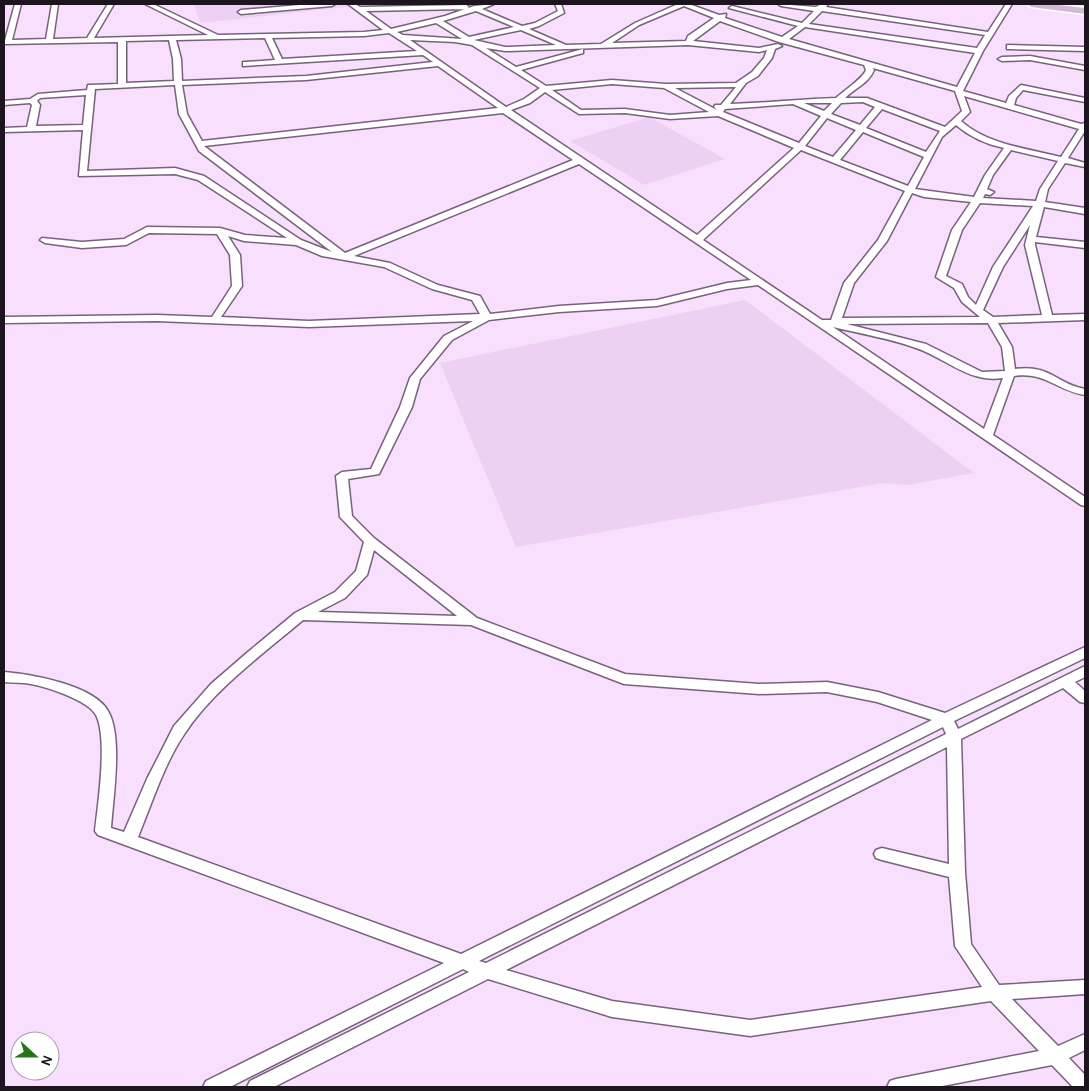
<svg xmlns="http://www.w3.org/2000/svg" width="1089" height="1091" viewBox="0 0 1089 1091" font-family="Karla,sans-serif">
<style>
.built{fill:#eed0f4}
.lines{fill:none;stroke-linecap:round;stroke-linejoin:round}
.minor-casing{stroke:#77627b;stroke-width:3}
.major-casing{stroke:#fff;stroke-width:3}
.minor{fill:#fff;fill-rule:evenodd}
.major{fill:#d2b8d7;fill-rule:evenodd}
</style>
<rect width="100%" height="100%" fill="#f8dffd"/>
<g class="built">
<path d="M 193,4 L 370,4 L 201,23 Z"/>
<path d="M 649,117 L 725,159 L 644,185 L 570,141 Z"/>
<path d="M 745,300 L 974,473 L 908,485 L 883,483 L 516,547 L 440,363 Z"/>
</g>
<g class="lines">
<defs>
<g id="minor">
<path d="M 15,4 L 21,4 L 12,40 L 46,39 L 52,4 L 58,4 L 53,39 L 87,38 L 108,4 L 114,4 L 94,38 L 208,35 L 145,4 L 153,4 L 218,35 L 364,32 L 383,30 L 348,4 L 355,4 L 360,7 L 466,5 L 469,7 L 466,9 L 366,11 L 391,29 L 445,16 L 474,6 L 494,4 L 482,9 L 522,26 L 535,23 L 558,11 L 555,4 L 561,4 L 564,13 L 539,26 L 529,29 L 566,45 L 601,44 L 635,23 L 678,4 L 689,4 L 719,15 L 726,14 L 725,18 L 782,37 L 798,26 L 729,8 L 732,6 L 802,23 L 814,11 L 781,6 L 778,4 L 816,7 L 821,4 L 828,4 L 826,7 L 988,32 L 1006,4 L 1012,4 L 983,51 L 963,91 L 1006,103 L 1009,96 L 1021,85 L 1085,98 L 1085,102 L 1023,90 L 1016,98 L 1014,105 L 1081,124 L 1085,123 L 1085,131 L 1068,158 L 1085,163 L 1085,167 L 1065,163 L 1048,189 L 1045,202 L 1085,208 L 1085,214 L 1044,207 L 1036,237 L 1085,242 L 1085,248 L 1035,242 L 1035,245 L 1052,315 L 1085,314 L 1085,320 L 998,323 L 1012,347 L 1015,369 C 1050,364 1057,384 1085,389 L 1085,395 C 1058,391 1044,371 1014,376 L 993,435 L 1085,497 L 1085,506 L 1081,505 L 758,285 L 727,289 L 657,306 L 559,312 L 489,320 L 452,340 L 420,379 L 412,407 L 379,474 L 348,479 L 352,516 L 374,538 L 477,618 L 625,674 L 759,684 L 827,682 L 878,692 L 945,713 L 1085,647 L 1085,658 L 954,721 L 958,729 L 1085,666 L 1085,677 L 1075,682 L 1085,691 L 1085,703 L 1080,702 L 1063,688 L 961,739 L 965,872 L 971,944 L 999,985 L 1085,980 L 1085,994 L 1012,999 L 1058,1046 L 1085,1034 L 1085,1050 L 1069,1058 L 1085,1075 L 1085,1087 L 1073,1087 L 1052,1065 L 937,1087 L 887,1087 L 890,1081 L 896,1079 L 1039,1051 L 991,1001 L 750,1036 L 612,1017 L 488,979 L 274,1087 L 247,1087 L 250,1081 L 469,972 L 463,969 L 230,1087 L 203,1087 L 206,1081 L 444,963 L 98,835 L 95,831 C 98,804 108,738 96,715 C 88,700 47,687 31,684 C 22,682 13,683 4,682 L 4,672 C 30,674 94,685 108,711 C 123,736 113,798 111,828 L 124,832 L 147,779 L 174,726 L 211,684 L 248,652 L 295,613 L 335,592 L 356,571 L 364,542 L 340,517 L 336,476 L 342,472 L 371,469 L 400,407 L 410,378 L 444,336 L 473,321 L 309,327 L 157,321 L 4,323 L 4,317 L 157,315 L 212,317 L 232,286 L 230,255 L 217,234 L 149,233 L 126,245 L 82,248 L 45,243 L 40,240 L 42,238 L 82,242 L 124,239 L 147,227 L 220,228 L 245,235 L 287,238 L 198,180 L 175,174 L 79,176 L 83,130 L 4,132 L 4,128 L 27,127 L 32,105 L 30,103 L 4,105 L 4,101 L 30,99 L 38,94 L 87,90 L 88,85 L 91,85 L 118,84 L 118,42 L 4,44 ZM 684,6 L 714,18 L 688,36 L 686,41 L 612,43 L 639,25 ZM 476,11 L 514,27 L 469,37 L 443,21 ZM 822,11 L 985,35 L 977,48 L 809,24 ZM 720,21 L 779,42 L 864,65 L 866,70 C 863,78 845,90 836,98 C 800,99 766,103 730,104 L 746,83 L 758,76 L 772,58 L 775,49 L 782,46 L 778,44 L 759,48 L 693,41 ZM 436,23 L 462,39 L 403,35 L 397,32 ZM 805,27 L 975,53 L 957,87 L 789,39 ZM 521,30 L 556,45 L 505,47 L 474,40 ZM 389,33 L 417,51 L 282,59 L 272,38 L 364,36 ZM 265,38 L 275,60 L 246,62 L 243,62 L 243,66 L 423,55 L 433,62 L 306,76 L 182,81 L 181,59 L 176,40 ZM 169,40 L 173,59 L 174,81 L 126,83 L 126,41 ZM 410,40 L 455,42 L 472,45 L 540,88 L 524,99 L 506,107 ZM 688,45 L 759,52 L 767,50 L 764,58 L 752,72 L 736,83 L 666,84 L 612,80 L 546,86 L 521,70 L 583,53 L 583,49 L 516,67 L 486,48 L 505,51 ZM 438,66 L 498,108 L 202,141 L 187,114 L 182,85 L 306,80 ZM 873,68 L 955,91 L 962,111 L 945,127 L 867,98 L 845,98 C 855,88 869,83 874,70 ZM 612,84 L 664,88 L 709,112 L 670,115 L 625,109 L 581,110 L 552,90 ZM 175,85 L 179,114 L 199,151 L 332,252 L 301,240 L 204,176 L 175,168 L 87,171 L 95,89 ZM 736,87 L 721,105 L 715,105 L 714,107 L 717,110 L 675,88 ZM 545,92 L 579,114 L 625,113 L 670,119 L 718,116 L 794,148 L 697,235 L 511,110 L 530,103 ZM 86,95 L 83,125 L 36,126 L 40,105 L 37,101 L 40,98 ZM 964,96 L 1079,129 L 1061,157 C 1027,148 988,145 961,121 L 970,112 ZM 863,102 L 875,107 L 860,125 L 831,114 L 841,103 ZM 804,103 L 832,103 L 824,111 ZM 793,104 L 821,116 L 799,143 L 723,112 L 725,109 ZM 882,109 L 940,131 L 926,152 L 866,128 ZM 503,113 L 573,160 L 345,253 L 204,146 ZM 827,118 L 856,130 L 833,157 L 805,146 ZM 956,125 C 970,137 986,144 1004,148 L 985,175 L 974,197 L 915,189 L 942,137 ZM 863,132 L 924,157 L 908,186 L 840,160 ZM 801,150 L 905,191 L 878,240 L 844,283 L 831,320 L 822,320 L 703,240 ZM 1011,150 L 1058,161 L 1040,189 L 1036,201 L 983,198 L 985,194 L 990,195 L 994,192 L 987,189 L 993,175 ZM 579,164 L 751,280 L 727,283 L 657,300 L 559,306 L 490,314 L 480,296 L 438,285 L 390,263 L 354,256 ZM 912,193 L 924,197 L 971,202 L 952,230 L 936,277 L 954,288 L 962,302 L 980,317 L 842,318 L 854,283 L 887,241 ZM 980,203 L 1033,206 L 993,267 L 976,305 L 968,297 L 962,284 L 946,276 L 962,230 ZM 1030,225 L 1025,245 L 1042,315 L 993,317 L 983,310 L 1003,267 ZM 228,236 L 244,241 L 296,245 L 322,256 L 384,267 L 432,289 L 472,300 L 480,314 L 309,321 L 221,317 L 242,286 L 240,255 ZM 988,323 L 1002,347 L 1005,371 L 982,372 L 926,344 L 847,324 ZM 833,327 C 861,334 889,338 916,348 C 946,358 968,383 1003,378 L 984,429 ZM 374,550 L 457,616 L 318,612 L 345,598 L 367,575 ZM 303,620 L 471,625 L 624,684 L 759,694 L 827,692 L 877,702 L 932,720 L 461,954 L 138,837 C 152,803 164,764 185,733 C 212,691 264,653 303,620 ZM 943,727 L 946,734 L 486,963 L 479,961 ZM 947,747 L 949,864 L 882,848 L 876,850 L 874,854 L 876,858 L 882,860 L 949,877 L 955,946 L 982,987 L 750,1020 L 612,1001 L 506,970 Z"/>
<path d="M 311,4 L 335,4 L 332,6 L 241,14 L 238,12 L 241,10 Z"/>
<path d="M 1007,45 L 1085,47 L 1085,51 L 1010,49 L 1007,49 Z"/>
<path d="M 1030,56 L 1085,66 L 1085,70 L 1030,60 L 1002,61 L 998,59 L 1002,57 Z"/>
</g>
<path id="major" d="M 1027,4 L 1050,4 L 1085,8 L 1085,14 L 1031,7 Z"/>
</defs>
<use href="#minor" class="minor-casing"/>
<use href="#major" class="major-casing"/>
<use href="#minor" class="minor"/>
<use href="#major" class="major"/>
</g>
<rect width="1089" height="1091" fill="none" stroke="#1c141e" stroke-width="10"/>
<g transform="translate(35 1056) rotate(111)"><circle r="24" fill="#ffffff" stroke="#a4a1a5"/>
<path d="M0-4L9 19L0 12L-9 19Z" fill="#267318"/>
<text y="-8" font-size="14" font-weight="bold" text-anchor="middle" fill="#1c141e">N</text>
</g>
</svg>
